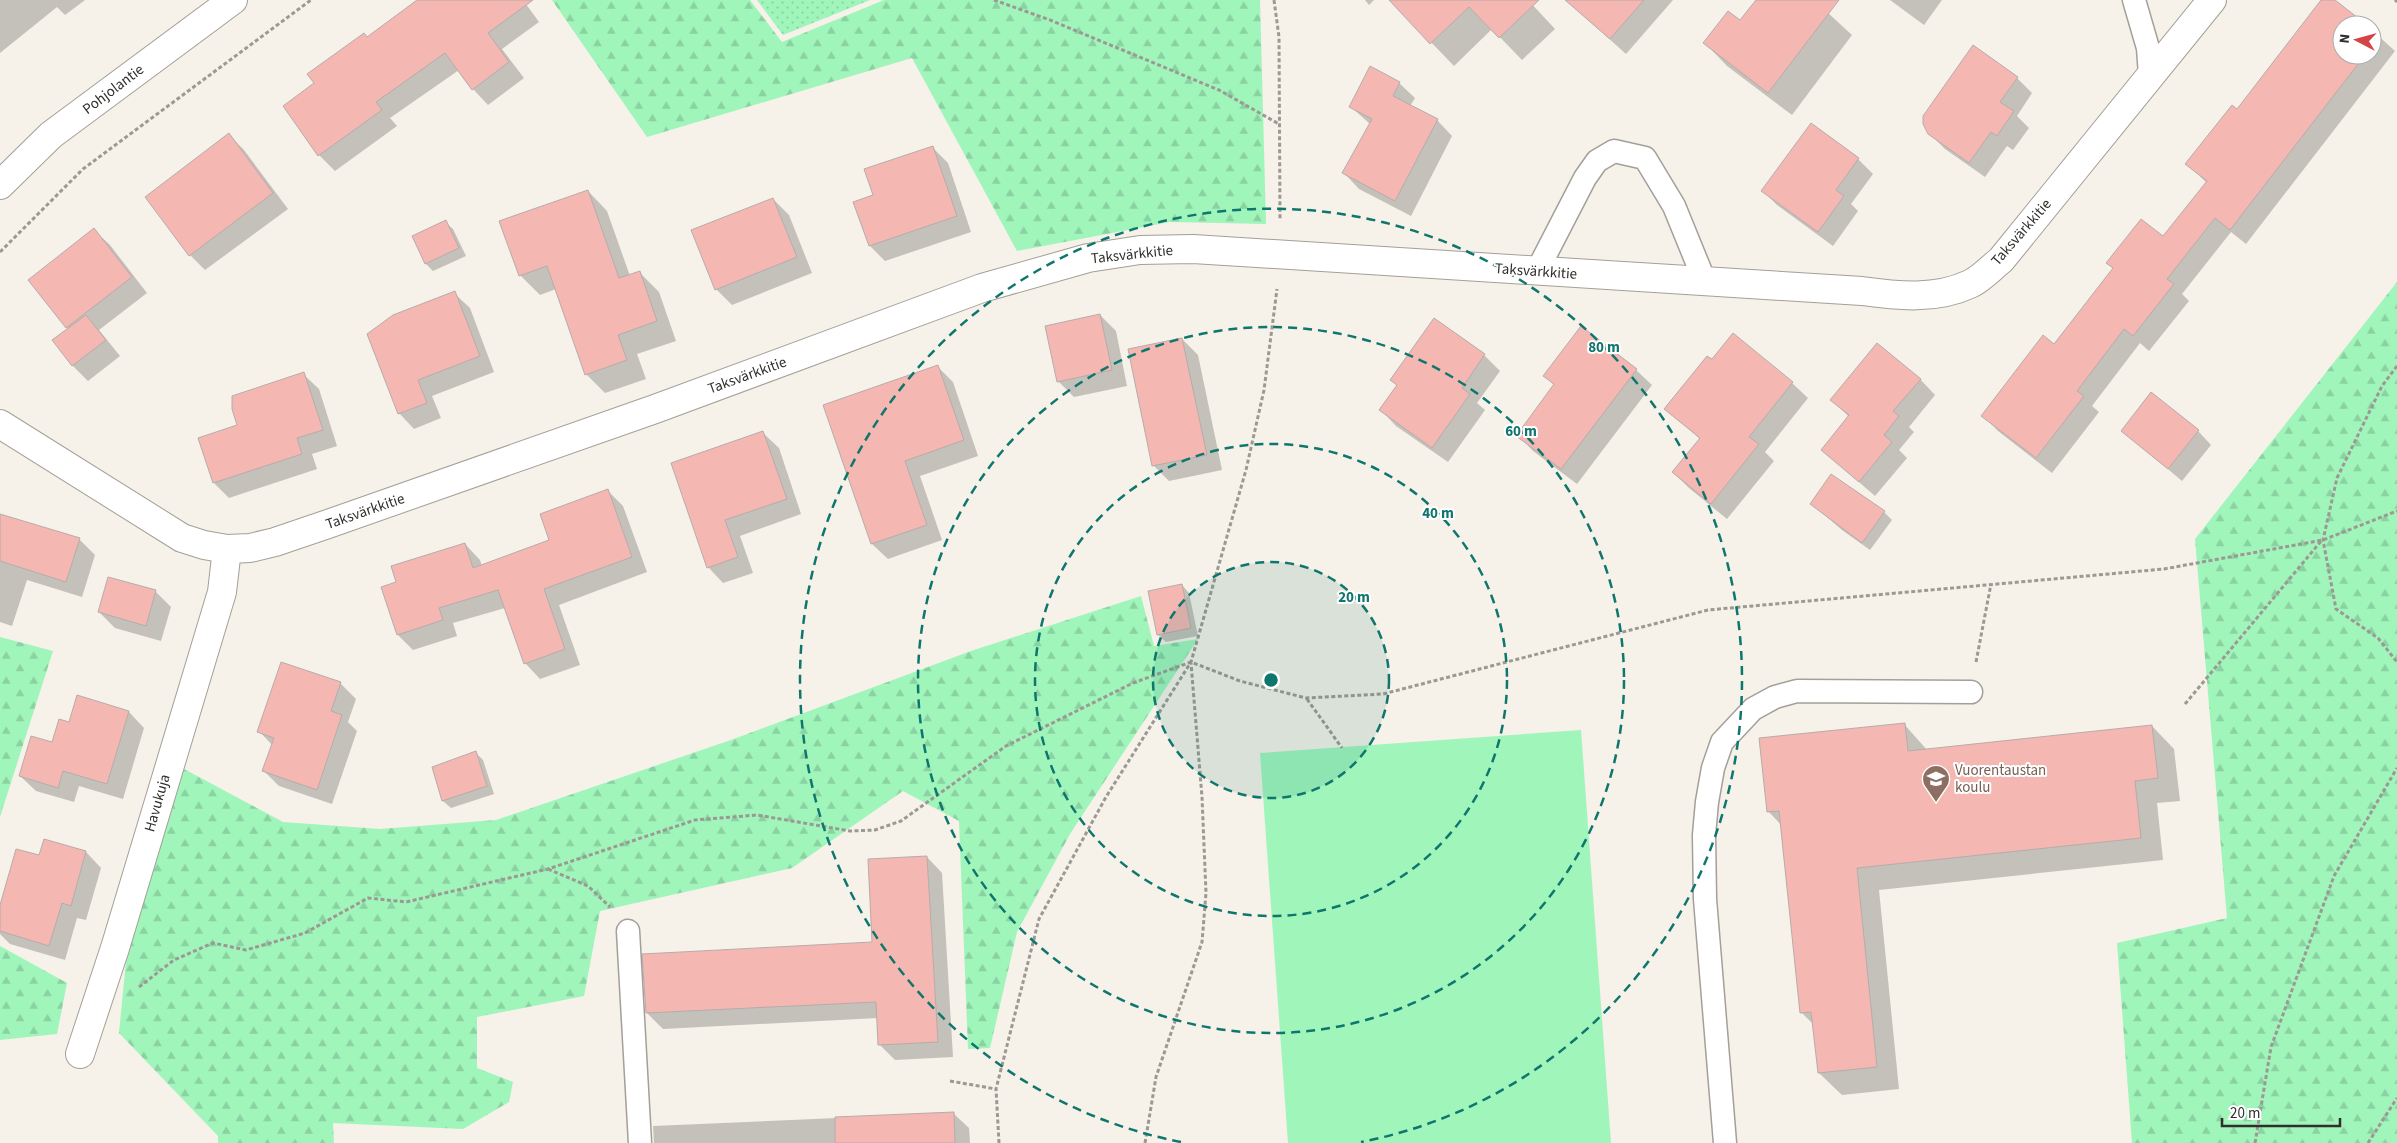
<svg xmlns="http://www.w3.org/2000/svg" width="2397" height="1143" viewBox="0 0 2397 1143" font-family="'Source Sans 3',sans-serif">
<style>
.forest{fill:url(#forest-firs)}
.park{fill:url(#park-dots)}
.garden{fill:#a0f5bb}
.shadow{fill:#0003}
.building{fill:#f5b7b1;stroke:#b6acab}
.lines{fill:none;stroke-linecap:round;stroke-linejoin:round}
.lane-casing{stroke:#a49f98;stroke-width:25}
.street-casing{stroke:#a49f98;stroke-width:30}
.secondary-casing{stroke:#a49f98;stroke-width:30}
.path{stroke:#9c9993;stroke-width:3;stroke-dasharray:4 2.5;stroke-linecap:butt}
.lane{stroke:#fff;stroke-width:22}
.street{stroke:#fff;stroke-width:28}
.secondary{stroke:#fff;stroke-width:28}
.ring{fill:none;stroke:#0f766e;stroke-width:2.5;stroke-dasharray:9 6}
.labels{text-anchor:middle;stroke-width:4;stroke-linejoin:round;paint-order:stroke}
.street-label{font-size:15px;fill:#312f2c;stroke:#fff}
.education-label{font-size:15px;fill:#785e54;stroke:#fff;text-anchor:start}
.centre{fill:#0f766e;stroke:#fff;stroke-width:2.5}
.ring-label{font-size:15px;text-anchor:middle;font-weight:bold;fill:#0f766e;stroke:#fff;stroke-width:4;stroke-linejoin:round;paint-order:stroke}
</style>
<defs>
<pattern id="forest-firs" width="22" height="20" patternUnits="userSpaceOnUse" patternTransform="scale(1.25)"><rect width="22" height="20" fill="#a0f5bb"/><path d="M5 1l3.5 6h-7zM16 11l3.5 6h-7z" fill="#8ad2a1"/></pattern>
<pattern id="park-dots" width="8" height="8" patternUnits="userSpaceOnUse" patternTransform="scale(1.25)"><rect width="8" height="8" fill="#a0f5bb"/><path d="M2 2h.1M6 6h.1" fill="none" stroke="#8ad2a1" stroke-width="1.8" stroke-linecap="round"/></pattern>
</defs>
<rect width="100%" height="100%" fill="#f6f1e9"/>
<g class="forest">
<path d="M 552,0 L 750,0 L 782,42 L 884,0 L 1260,0 L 1266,224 L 1170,222 L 1017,251 L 912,58 L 647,137 Z"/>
<path d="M 2397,282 L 2397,1143 L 2132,1143 L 2117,943 L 2227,918 L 2195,539 Z"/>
<path d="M 1141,596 L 1154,646 L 1198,639 L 1070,834 L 1017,932 L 990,1048 L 968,1049 L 959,821 L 903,791 L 792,868 L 600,911 L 584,996 L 477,1017 L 477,1068 L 513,1082 L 509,1102 L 463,1129 L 333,1123 L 334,1143 L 218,1143 L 218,1136 L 119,1033 L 127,951 L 184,769 L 283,822 L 380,829 L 496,820 L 731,740 L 971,651 Z"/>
<path d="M 0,637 L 53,651 L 0,817 Z"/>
<path d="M 0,946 L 67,983 L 57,1034 L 0,1040 Z"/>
</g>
<path class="park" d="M 757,0 L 870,0 L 783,35 Z"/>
<path class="garden" d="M 1581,730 L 1611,1143 L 1288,1143 L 1260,753 Z"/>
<g class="shadow">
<path d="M 0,0 L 85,0 L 65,15 L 57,7 L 0,53 Z"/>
<path d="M 419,0 L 523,0 L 539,22 L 502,49 L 524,78 L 488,105 L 473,89 L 459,70 L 390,118 L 397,126 L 335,171 L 319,155 L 285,106 L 316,84 L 368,38 Z"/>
<path d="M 1365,0 L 1374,0 L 1369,5 Z"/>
<path d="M 1406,0 L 1528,0 L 1555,29 L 1522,60 L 1492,29 L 1454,66 L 1400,10 Z"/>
<path d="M 1566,0 L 1673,0 L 1626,54 Z"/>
<path d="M 1757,0 L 1814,0 L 1852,35 L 1792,115 L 1727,66 L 1705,43 L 1741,22 Z"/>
<path d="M 1890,0 L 1942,0 L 1924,25 Z"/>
<path d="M 2322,0 L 2333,0 L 2365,25 L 2342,25 L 2342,55 L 2372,55 L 2372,30 L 2395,51 L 2246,244 L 2231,232 L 2182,294 L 2189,301 L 2149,351 L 2140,343 L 2092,406 L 2099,412 L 2052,473 L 1998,431 L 1983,415 L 2054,345 L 2114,269 L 2107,263 L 2163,238 L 2207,183 L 2187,164 L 2237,111 Z"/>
<path d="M 2017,78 L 2032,93 L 2017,116 L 2029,128 L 2013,150 L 2007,146 L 1985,177 L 1945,149 L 1929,133 Z"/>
<path d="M 1399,83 L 1415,98 L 1410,106 L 1437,120 L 1452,136 L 1411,216 L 1359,189 L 1344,173 L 1370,124 L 1350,106 Z"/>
<path d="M 1811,125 L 1858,159 L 1873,174 L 1851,204 L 1858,211 L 1833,246 L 1777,205 L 1763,191 Z"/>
<path d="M 229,135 L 244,150 L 288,209 L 205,270 L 190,255 Z"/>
<path d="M 932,147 L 948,163 L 971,232 L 885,261 L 870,246 L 875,196 Z"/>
<path d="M 588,191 L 607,211 L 630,276 L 640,273 L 659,292 L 676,341 L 637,354 L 646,379 L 605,393 L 586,374 L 556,289 L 540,295 L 520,275 Z"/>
<path d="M 773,199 L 789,215 L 812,273 L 732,305 L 716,289 Z"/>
<path d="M 445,222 L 453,229 L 466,256 L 433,271 L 426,264 L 413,237 Z"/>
<path d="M 94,230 L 110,245 L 147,293 L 99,330 L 120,356 L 88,381 L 73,366 L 54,341 L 69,330 L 30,280 Z"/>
<path d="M 454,293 L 470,308 L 494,372 L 432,396 L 441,418 L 414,429 L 399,413 Z"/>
<path d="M 1100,315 L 1116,331 L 1127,386 L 1074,397 L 1058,381 Z"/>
<path d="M 1182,339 L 1198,355 L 1222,470 L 1169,481 L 1154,466 L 1129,350 Z"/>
<path d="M 1484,355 L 1500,371 L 1477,403 L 1485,410 L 1448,462 L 1396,426 L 1381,410 L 1398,386 L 1391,380 Z"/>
<path d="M 1712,361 L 1792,383 L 1808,398 L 1765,452 L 1774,461 L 1727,519 L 1689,488 L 1673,472 L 1700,439 L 1666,409 Z"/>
<path d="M 938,367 L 953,382 L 978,456 L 920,476 L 942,540 L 888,559 L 872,544 Z"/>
<path d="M 1636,370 L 1652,385 L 1577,484 L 1533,451 L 1518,435 L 1555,386 L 1545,376 Z"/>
<path d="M 303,374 L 319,389 L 337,446 L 312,454 L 317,469 L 229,498 L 214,483 L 239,426 Z"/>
<path d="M 1920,379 L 1935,395 L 1909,427 L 1914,432 L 1899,450 L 1907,458 L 1875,496 L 1822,450 L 1849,417 L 1832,400 Z"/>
<path d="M 2123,431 L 2198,431 L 2211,445 L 2182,481 Z"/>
<path d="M 763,433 L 779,448 L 801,514 L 740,536 L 753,573 L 723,583 L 708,567 L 672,464 Z"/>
<path d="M 607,490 L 623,506 L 647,572 L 559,605 L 580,665 L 540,679 L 525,663 L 505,608 L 453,623 L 457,636 L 413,650 L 398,635 L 397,583 L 465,544 L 480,560 L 482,566 L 551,541 Z"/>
<path d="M 1811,503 L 1884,512 L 1892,520 L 1870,550 L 1842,530 Z"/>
<path d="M 0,515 L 79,539 L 95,555 L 82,597 L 27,580 L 12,626 L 0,622 Z"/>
<path d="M 1182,585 L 1189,593 L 1198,636 L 1166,642 L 1158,635 L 1149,592 Z"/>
<path d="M 155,591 L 171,607 L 161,641 L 115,628 L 99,612 Z"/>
<path d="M 340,683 L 356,699 L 348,722 L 357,731 L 332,804 L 279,786 L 264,771 L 273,746 L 259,731 Z"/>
<path d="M 78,697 L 129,712 L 144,728 L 123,799 L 79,786 L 74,802 L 36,791 L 20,776 L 70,723 Z"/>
<path d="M 1904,724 L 1927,750 L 2152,726 L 2174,749 L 2180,801 L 2157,803 L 2163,860 L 1879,890 L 1899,1089 L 1842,1095 L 1819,1073 L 1814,1025 L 1802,1013 L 1782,826 L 1768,811 Z"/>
<path d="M 475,752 L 483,760 L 494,794 L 451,808 L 443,801 L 434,768 Z"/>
<path d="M 45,841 L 86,852 L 101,868 L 86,920 L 77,918 L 65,960 L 10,944 L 0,934 L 0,909 L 40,857 Z"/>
<path d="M 927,857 L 942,873 L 953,1057 L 895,1060 L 880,1045 L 878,1018 L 663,1029 L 647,1013 L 874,943 Z"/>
<path d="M 953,1113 L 969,1128 L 970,1143 L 654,1143 L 653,1126 Z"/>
</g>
<g class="building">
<path d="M 417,0 L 533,0 L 488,33 L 509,62 L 472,90 L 445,53 L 376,102 L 382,110 L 318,156 L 283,106 L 314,83 L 307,74 L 364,33 L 367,37 Z"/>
<path d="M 1389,0 L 1539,0 L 1499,38 L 1469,7 L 1430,44 Z"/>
<path d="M 1565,0 L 1644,0 L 1610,39 Z"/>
<path d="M 1756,0 L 1839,0 L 1768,93 L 1703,43 L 1728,11 L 1740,20 Z"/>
<path d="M 2321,0 L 2335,0 L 2367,25 L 2342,25 L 2342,55 L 2365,55 L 2230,230 L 2215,218 L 2167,279 L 2174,284 L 2133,336 L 2124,329 L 2077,391 L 2084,396 L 2036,458 L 1981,416 L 2043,335 L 2054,344 L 2113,268 L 2106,263 L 2141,219 L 2163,236 L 2207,181 L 2185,164 L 2232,105 L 2237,109 Z"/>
<path d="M 1973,45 L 2018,77 L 2000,102 L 2014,111 L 1997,136 L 1991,132 L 1969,163 L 1928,134 L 1923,124 L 1923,116 Z"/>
<path d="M 1370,66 L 1400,82 L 1393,96 L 1438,119 L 1395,201 L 1342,173 L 1372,119 L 1349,107 Z"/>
<path d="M 1811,123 L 1859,158 L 1836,190 L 1844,196 L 1818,232 L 1761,191 Z"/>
<path d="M 229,133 L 273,193 L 189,256 L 145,197 Z"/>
<path d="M 933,146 L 957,216 L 869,246 L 853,202 L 873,195 L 864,169 Z"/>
<path d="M 588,190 L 619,278 L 640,271 L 657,321 L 618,335 L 627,360 L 585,375 L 547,266 L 519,276 L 499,221 Z"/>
<path d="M 773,198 L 797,257 L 715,290 L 691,230 Z"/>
<path d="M 446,220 L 459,248 L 425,264 L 412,236 Z"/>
<path d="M 94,228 L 132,277 L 66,328 L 28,280 Z"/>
<path d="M 455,291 L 480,356 L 418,380 L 427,403 L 398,414 L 367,334 L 393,315 Z"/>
<path d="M 1100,314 L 1112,370 L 1057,382 L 1045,326 Z"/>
<path d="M 86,315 L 106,340 L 72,366 L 52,340 Z"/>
<path d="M 1434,318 L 1485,354 L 1462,388 L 1470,394 L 1432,448 L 1379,410 L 1397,385 L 1390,380 Z"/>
<path d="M 1581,326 L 1637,369 L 1561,469 L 1516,436 L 1554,384 L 1543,376 Z"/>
<path d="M 1733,333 L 1793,382 L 1749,437 L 1759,444 L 1711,504 L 1672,472 L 1700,438 L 1664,409 L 1707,356 L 1712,359 Z"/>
<path d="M 1182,338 L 1207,455 L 1152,466 L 1128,349 Z"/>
<path d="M 1877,343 L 1921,379 L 1893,411 L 1899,416 L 1884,435 L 1892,442 L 1859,482 L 1821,450 L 1849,415 L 1830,400 Z"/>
<path d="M 938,365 L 964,440 L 905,461 L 927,525 L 871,544 L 823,405 Z"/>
<path d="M 304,372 L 323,430 L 297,438 L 302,454 L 213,483 L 198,438 L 237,425 L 232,409 L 232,396 Z"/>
<path d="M 2151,392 L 2199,430 L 2168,469 L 2121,431 Z"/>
<path d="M 763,431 L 787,499 L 725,520 L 738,557 L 707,568 L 671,463 Z"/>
<path d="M 1831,474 L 1885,511 L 1862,543 L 1810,504 Z"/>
<path d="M 608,489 L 632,557 L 544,589 L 565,649 L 524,664 L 498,590 L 439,608 L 443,620 L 397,635 L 381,587 L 396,582 L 391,566 L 465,543 L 473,568 L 549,540 L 540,514 Z"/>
<path d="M 0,514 L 80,538 L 66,582 L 0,561 Z"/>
<path d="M 108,577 L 156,590 L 146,626 L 98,612 Z"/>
<path d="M 1182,584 L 1191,628 L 1157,635 L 1148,591 Z"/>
<path d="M 281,662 L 341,682 L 331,711 L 342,715 L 317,790 L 262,771 L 274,738 L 257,732 Z"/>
<path d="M 77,695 L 129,711 L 107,784 L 63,771 L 58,788 L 19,776 L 31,736 L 52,742 L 59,719 L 69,722 Z"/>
<path d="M 1905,723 L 1908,751 L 2152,725 L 2158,778 L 2135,781 L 2141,838 L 1857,868 L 1877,1067 L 1818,1073 L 1811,1012 L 1800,1013 L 1779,811 L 1767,812 L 1759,738 Z"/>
<path d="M 476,751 L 487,786 L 442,801 L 432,767 Z"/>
<path d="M 44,839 L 86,851 L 71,906 L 62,903 L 49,946 L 0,931 L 0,905 L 16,849 L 39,855 Z"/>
<path d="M 927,856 L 938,1042 L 878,1045 L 876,1002 L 646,1013 L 642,954 L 872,942 L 868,859 Z"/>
<path d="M 954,1112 L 955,1143 L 835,1143 L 835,1117 Z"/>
</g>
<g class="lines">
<defs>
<g id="lane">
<path d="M 2134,0 L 2148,48 L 2150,75"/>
<path d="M 1537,271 L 1585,178 L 1597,161 L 1614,151 L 1645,158 L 1674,206 L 1705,282"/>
<path d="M 628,931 L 640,1143"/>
<path d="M 1725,1143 L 1705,899 L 1704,835 L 1707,802 L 1713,768 L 1722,742 L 1753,709 L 1775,697 L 1797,691 L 1971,692"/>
</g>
<g id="street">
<path d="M 0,424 L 182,538 L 204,545 L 227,549 L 250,548 L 275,542 L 328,524 L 655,409 L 982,288 L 1088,258 L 1140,250 L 1193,249 L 1862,291 C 1898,296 1936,300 1970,284 C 1981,279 1992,267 2001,260 L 2212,0"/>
<path d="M 80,1054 L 115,948 L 222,592 L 227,549"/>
</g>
<path id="secondary" d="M 0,185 L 51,135 L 233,0"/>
</defs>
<use href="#lane" class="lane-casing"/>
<use href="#street" class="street-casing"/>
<use href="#secondary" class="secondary-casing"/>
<g class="path">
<path d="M 994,0 L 1050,20 L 1219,90 L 1279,124"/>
<path d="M 1274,0 L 1279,37 L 1280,220"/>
<path d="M 2395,0 L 2397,2"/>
<path d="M 0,252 L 83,169 L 311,0"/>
<path d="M 2397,366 L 2382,386 L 2337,478 L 2323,540 L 2336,609 L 2378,638 L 2397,662"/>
<path d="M 1976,662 L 1991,584"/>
<path d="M 1307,699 L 1342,748"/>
<path d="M 2185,704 L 2322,540"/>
<path d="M 548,869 L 588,886 L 610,907"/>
<path d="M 139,987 L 174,960 L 213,943 L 246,950 L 305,933 L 368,898 L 406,902 L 548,869 L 695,820 L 757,815 L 850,831 L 875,830 L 901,821 L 1006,746 L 1133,683 L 1191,662 L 1240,681 L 1306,698 L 1383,694 L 1708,610 L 2164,569 L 2323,540 L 2397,511"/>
<path d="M 950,1081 L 996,1089"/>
<path d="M 999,1143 L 996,1089 L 1039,919 L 1106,797 L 1191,662 L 1246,470 L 1264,390 L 1277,289"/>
<path d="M 1145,1143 L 1156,1077 L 1202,942 L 1206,893 L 1202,797 L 1191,663"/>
<path d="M 2255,1143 L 2271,1047 L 2334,876 L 2397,768"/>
<path d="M 2368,1143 L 2397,1098"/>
</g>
<use href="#lane" class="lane"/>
<use href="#street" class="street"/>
<use href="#secondary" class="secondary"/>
</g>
<circle cx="1271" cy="680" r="118" fill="#0f766e" fill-opacity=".12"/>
<g class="ring">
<circle cx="1271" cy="680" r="118"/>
<circle cx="1271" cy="680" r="236"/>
<circle cx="1271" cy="680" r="353"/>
<path d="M1181 1142A471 471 0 1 1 1361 1142"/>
</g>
<defs>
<symbol id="school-pin" viewBox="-11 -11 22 30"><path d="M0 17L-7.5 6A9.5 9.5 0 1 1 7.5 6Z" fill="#8d6e63" stroke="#fff"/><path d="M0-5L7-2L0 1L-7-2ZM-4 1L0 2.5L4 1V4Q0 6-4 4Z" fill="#fff"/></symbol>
</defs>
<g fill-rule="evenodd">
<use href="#school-pin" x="1920" y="763" width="32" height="43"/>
</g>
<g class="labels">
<g class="street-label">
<text transform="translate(113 89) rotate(-37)" y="5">Pohjolantie</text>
<text transform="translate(2021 232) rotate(-49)" y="5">Taksvärkkitie</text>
<text transform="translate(1132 254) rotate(-6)" y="5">Taksvärkkitie</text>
<text transform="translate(1536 271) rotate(4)" y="5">Taksvärkkitie</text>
<text transform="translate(747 375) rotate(-20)" y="5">Taksvärkkitie</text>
<text transform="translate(365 511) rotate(-19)" y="5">Taksvärkkitie</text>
<text transform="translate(157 803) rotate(-74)" y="5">Havukuja</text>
</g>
<g class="education-label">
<text x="1955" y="775">Vuorentaustan<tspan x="1955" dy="17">koulu</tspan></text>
</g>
</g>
<circle cx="1271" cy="680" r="8" class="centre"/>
<g class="ring-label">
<text x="1604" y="352">80 m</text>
<text x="1521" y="436">60 m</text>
<text x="1438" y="518">40 m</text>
<text x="1354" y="602">20 m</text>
</g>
<g transform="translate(2357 40) rotate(276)"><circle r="24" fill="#ffffff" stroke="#adacab"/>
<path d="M0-4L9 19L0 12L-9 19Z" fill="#d44445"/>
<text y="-8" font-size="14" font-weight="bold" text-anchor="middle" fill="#312f2c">N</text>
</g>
<path d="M2222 1118v8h118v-8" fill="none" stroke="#312f2c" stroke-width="2.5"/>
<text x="2230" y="1118" font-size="15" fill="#312f2c" stroke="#ffffff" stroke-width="4" paint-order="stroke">20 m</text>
</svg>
